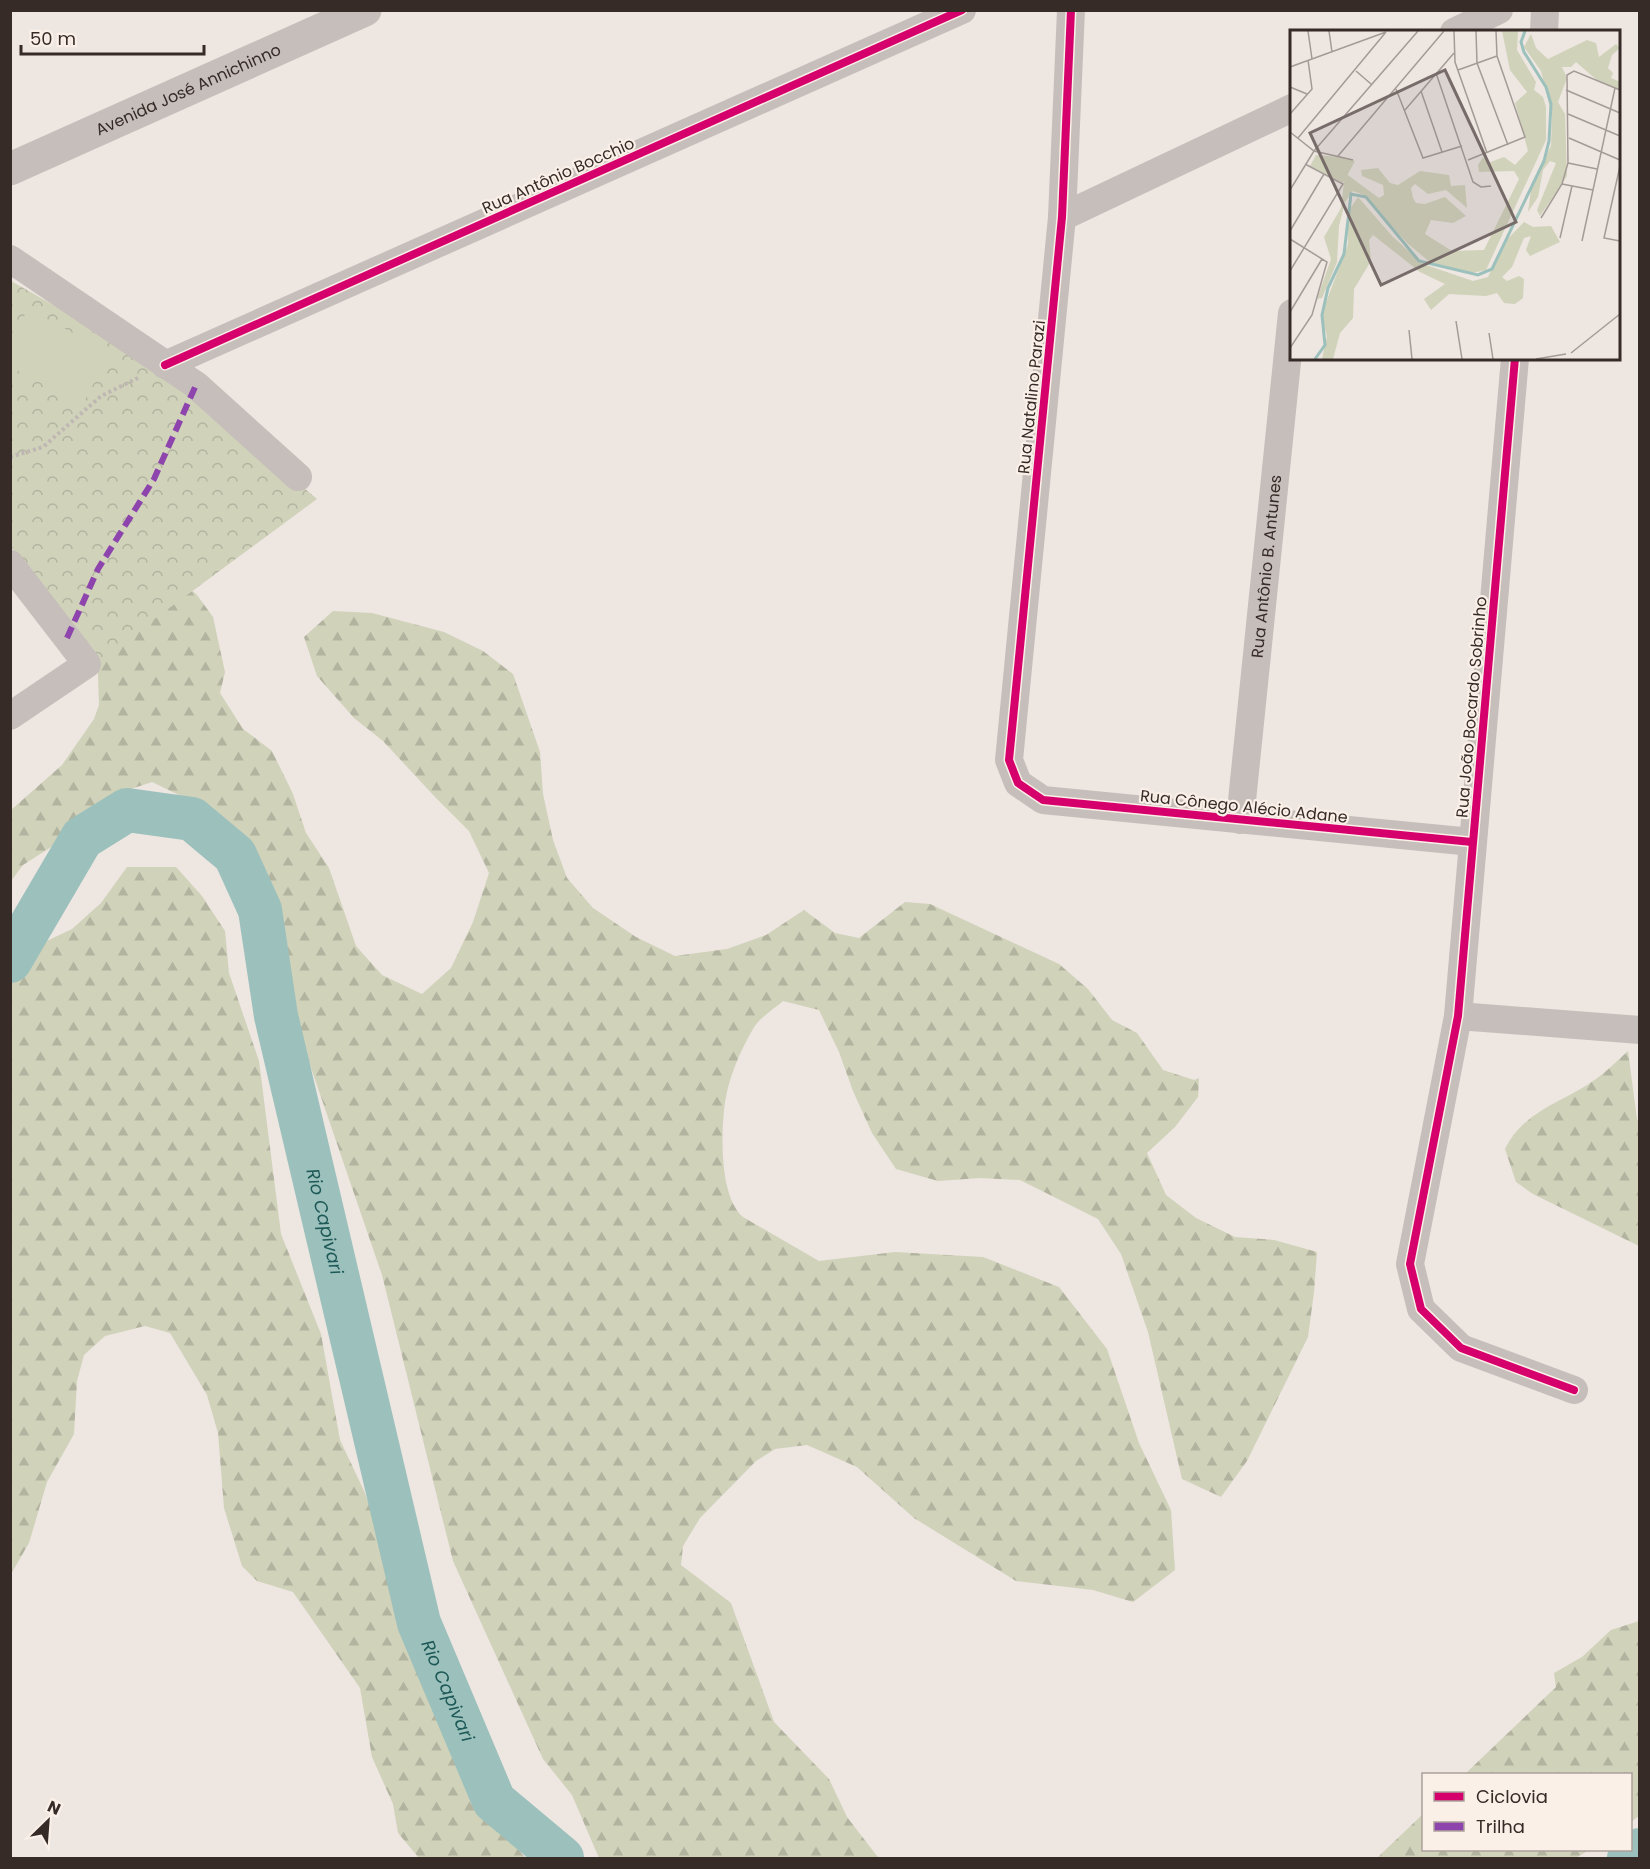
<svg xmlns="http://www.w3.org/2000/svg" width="1650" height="1869" viewBox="0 0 1650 1869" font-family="Poppins,sans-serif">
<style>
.forest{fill:url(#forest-firs)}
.park{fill:url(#park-crowns)}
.garden{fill:#d0d2ba}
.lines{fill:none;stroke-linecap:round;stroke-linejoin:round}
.river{stroke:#9cc0bc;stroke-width:44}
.path{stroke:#bfb7b3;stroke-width:4;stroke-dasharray:3 3;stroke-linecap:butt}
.minor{stroke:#c6beba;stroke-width:28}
.tertiary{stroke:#c6beba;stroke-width:33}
.quiet{stroke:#8e44ad;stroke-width:6;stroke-dasharray:12 6;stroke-linecap:butt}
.cycleway-casing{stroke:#faf0e8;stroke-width:11}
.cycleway{stroke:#d6006c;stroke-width:8}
.labels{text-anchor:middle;stroke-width:4.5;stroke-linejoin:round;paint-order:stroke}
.street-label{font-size:16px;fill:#372b28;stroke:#faf0e8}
.water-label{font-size:18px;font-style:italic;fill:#1d5957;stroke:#faf0e8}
.inset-river{fill:none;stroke:#9cc0bc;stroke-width:3}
.inset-road{fill:none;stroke:#a49b97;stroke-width:1.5}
.view{fill:#776c69;fill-opacity:0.15;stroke:#776c69;stroke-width:3}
.inset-edge{fill:none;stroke:#372b28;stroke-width:3}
</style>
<defs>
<pattern id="forest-firs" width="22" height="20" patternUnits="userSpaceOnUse" patternTransform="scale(1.5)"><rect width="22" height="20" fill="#d0d2ba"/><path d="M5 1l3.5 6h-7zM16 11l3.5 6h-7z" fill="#b3b4a0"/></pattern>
<pattern id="park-crowns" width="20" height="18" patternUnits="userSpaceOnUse" patternTransform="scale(1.5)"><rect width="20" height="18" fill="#d0d2ba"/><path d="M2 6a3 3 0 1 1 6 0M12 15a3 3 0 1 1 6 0" fill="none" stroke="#b3b4a0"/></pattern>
</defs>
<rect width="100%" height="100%" fill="#ede6e1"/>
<g class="forest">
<path d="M 161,563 L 197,595 L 213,617 L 225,672 L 220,693 L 243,729 L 272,751 L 293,794 L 306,833 L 329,868 L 356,946 L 382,975 L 422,994 L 451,968 L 473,922 L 489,873 L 469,831 L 436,798 L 383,741 L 354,718 L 317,676 L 304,637 L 333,611 L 372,613 L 444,632 L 483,651 L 513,674 L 540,752 L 543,794 L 553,840 L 567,878 L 593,908 L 636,937 L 675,956 L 727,949 L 766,935 L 804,910 L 835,933 L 859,938 L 905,902 L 930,904 L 1059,964 L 1088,989 L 1112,1020 L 1137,1033 L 1163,1070 L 1194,1080 L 1199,1078 L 1198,1097 L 1175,1127 L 1147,1153 L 1166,1195 L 1196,1218 L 1235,1237 L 1274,1240 L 1317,1252 L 1314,1292 L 1308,1337 L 1247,1461 L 1221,1497 L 1182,1479 L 1148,1332 L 1121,1254 L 1098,1219 L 1020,1180 L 980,1178 L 938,1181 L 896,1169 L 872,1133 L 853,1091 L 839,1052 L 819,1010 L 783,1001 C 774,1009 759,1018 753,1029 C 740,1051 729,1077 725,1102 C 721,1133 719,1196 743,1217 L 819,1261 L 895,1252 L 983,1257 L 1059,1287 L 1107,1349 L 1139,1443 L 1171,1510 L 1175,1570 L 1133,1602 L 1093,1590 L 1016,1581 L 914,1518 L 857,1467 L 807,1445 L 775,1449 L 756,1461 L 700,1518 L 683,1546 L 681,1565 L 731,1603 L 774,1722 L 829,1779 L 847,1817 L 877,1856 L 881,1858 L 599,1858 L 572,1795 L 543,1759 L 453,1561 L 382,1275 L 285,992 L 238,872 L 183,797 L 152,782 L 113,795 L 95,819 L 23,865 L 11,881 L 11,810 L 62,765 L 94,719 L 99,705 L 97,649 Z"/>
<path d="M 127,867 L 176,867 L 202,896 L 225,931 L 229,973 L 259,1061 L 281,1234 L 321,1334 L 340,1440 L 365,1493 L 378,1532 L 398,1574 L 438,1691 L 458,1733 L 508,1814 L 521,1853 L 526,1858 L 419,1858 L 398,1833 L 393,1804 L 372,1757 L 360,1688 L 293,1592 L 257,1581 L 242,1566 L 224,1508 L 218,1433 L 207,1395 L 170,1333 L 145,1326 L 105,1336 L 84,1355 L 77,1381 L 74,1434 L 47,1482 L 29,1543 L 11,1574 L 11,964 L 30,949 L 72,929 L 101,903 Z"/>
<path d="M 1628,1051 L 1637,1119 L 1639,1123 L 1639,1246 L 1533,1194 L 1516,1182 L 1505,1149 C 1525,1109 1563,1103 1596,1079 C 1607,1071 1617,1061 1628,1051 Z"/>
<path d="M 1639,1621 L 1639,1816 L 1631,1822 L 1630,1774 L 1465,1774 L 1556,1687 L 1554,1673 L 1582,1657 L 1611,1630 Z"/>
<path d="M 1423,1814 L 1424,1850 L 1589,1850 L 1576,1858 L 1377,1858 Z"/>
</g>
<path class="park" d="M 11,281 L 163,367 L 317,499 L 99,660 L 11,547 Z"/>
<path class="garden" d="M 28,309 L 110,353 L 82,405 L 11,367 L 11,340 Z"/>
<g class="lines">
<g class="river">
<path id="s1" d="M 10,961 L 82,838 L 127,810 L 192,819 L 235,855 L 260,910 L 276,1016 L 419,1623 L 494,1801 L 562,1858"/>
<path d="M 1629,1858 L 1640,1850"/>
</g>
<path class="path" d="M 10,457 L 43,447 L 101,396 L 138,378"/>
<g class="minor">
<path d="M 1071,10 L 1062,217 L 1009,760 L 1018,783 L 1043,800 L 1472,842"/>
<path d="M 1454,32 L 1499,10"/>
<path d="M 1544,32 L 1545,10"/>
<path d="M 1062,217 L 1292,108"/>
<path d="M 10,259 L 196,385 L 298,477"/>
<path d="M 1515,358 L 1458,1016 L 1410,1264 L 1421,1309 L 1461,1348 L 1574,1390"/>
<path d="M 165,365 L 962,10"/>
<path d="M 10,564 L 87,664 L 10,716"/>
<path id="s2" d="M 1240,820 L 1292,313"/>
<path d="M 1458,1016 L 1640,1030"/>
</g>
<path class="tertiary" id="s3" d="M 10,169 L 365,10"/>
<path class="quiet" d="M 67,638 L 98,569 L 154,479 L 196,385"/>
<defs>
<g id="cycleway">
<path d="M 1071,10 L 1062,217 L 1009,760 L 1018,783 L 1043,800 L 1472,842"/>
<path d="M 1515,358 L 1458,1016 L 1410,1264 L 1421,1309 L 1461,1348 L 1574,1390"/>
<path d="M 165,365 L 962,10"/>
</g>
</defs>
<use href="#cycleway" class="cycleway-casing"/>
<use href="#cycleway" class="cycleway"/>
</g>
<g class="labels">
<g class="street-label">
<text dy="6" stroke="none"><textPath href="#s3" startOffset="195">Avenida José Annichinno</textPath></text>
<text transform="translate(558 175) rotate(-24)" y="6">Rua Antônio Bocchio</text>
<text transform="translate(1031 397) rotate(-84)" y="6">Rua Natalino Parazi</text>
<text dy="6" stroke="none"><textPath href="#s2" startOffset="255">Rua Antônio B. Antunes</textPath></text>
<text transform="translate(1471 707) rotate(-85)" y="6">Rua João Bocardo Sobrinho</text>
<text transform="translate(1244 806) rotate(6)" y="6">Rua Cônego Alécio Adane</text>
</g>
<g class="water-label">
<text dy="6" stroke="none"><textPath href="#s1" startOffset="696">Rio Capivari</textPath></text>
<text dy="6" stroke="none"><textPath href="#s1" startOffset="1182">Rio Capivari</textPath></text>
</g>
</g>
<g transform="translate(1290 30)">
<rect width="330" height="330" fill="#ede6e1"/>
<path d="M 212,1 L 228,1 L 227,20 L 246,52 L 244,60 L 253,67 L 256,77 L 256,110 L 196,240 L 182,243 L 141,233 L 117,213 L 73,165 L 63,161 L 55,172 L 49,196 L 47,232 L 32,268 L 27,269 L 41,229 L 34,207 L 51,178 L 55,143 L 89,168 L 94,165 L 93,155 L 72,146 L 71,140 L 88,138 L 100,153 L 108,155 L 130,141 L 159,145 L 161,156 L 175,155 L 177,178 L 156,160 L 138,164 L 125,154 L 121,158 L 123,168 L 126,173 L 135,174 L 155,167 L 176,186 L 163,193 L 141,190 L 135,204 L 162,221 L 194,220 L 229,149 L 224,141 L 189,142 L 188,135 L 193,127 L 198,133 L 214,127 L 225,135 L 238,121 L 225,73 L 237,62 L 220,40 ZM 241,4 L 246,18 L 258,29 L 297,10 L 306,13 L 309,27 L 326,14 L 330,18 L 322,25 L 318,38 L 323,43 L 321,48 L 330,52 L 330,60 L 308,51 L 286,32 L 281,37 L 272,37 L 277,48 L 268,72 L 275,84 L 277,146 L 250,186 L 247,180 L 266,133 L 260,131 L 253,140 L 248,167 L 238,182 L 242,153 L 261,116 L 262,85 L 251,41 L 234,17 ZM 68,167 L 103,207 L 133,234 L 183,251 L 198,247 L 213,214 L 234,192 L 243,197 L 261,196 L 270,212 L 240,226 L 236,220 L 241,206 L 234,208 L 222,237 L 212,247 L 217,251 L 229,246 L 234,249 L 233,268 L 225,274 L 214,273 L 207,263 L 196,266 L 159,264 L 141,280 L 134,269 L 155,254 L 130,242 L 83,205 L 79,210 L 81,231 L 64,259 L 63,288 L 50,303 L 43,329 L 32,329 L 37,306 L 31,286 L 58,214 L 57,183 Z" fill="#d0d2ba"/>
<path d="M 26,125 L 48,127 L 65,131 L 53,153 L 20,136 Z" fill="#d0d2ba"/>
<path class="inset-river" d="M 25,329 L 35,315 L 32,285 L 38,258 L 54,224 L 61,164 L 76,167 L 129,231 L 188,245 L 202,239 L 254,131 L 259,111 L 261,74 L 256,57 L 234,22 L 231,12 L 235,1"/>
<path class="inset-road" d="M 18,1 L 22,29M 39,1 L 42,22M 164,1 L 165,32 L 197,123M 186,1 L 187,33 L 218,115M 0,37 L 96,2M 168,40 L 207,26M 66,41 L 81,54M 146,43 L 183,152 L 191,157 L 201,156M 0,57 L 17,64M 106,59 L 133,128 L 172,116M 276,60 L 330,83M 131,61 L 152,122M 115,80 L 164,23M 0,84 L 22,59 L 18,30M 278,84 L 330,106M 0,102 L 24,121 L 63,130M 8,108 L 96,2M 279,108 L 330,130M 48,126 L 154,1M 178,130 L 235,107 L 207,26 L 206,1M 278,133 L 307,139M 330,136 L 314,208 L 330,211M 272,154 L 303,160M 0,160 L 24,121 L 128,1M 251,188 L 272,154 L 278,133 L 277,45 L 284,41 L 330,60M 0,201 L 34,144M 270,208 L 282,156M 0,209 L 37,232 L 22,285 L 0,318M 292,211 L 325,58M 0,241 L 53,154 L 15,134M 0,282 L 32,229M 166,291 L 172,329M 119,300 L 122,329M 199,303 L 203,329M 281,323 L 330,284M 246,329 L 276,324"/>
<path class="view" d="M 155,40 L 226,192 L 91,255 L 20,103 Z"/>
<rect width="330" height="330" class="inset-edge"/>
</g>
<rect width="1650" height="1869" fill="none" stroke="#372b28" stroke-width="24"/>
<rect x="1422" y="1773" width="210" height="78" fill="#faf0e8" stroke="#aca19b" stroke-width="1.5"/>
<rect x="1434" y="1792" width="30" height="9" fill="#d6006c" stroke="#aca19b" stroke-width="1.5"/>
<text x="1476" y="1803" font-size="18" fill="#372b28">Ciclovia</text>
<rect x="1434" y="1822" width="30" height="9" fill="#8e44ad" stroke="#aca19b" stroke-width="1.5"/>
<text x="1476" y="1833" font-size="18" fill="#372b28">Trilha</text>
<g transform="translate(48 1821) rotate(25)" stroke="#faf0e8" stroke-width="4.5" paint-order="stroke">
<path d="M0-4.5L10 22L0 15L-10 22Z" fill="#372b28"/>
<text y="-9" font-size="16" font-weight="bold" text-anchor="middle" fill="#372b28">N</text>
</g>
<path d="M21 45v9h183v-9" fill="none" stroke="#372b28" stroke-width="3"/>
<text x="30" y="45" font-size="18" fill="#372b28" stroke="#faf0e8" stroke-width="4.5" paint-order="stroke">50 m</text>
</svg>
